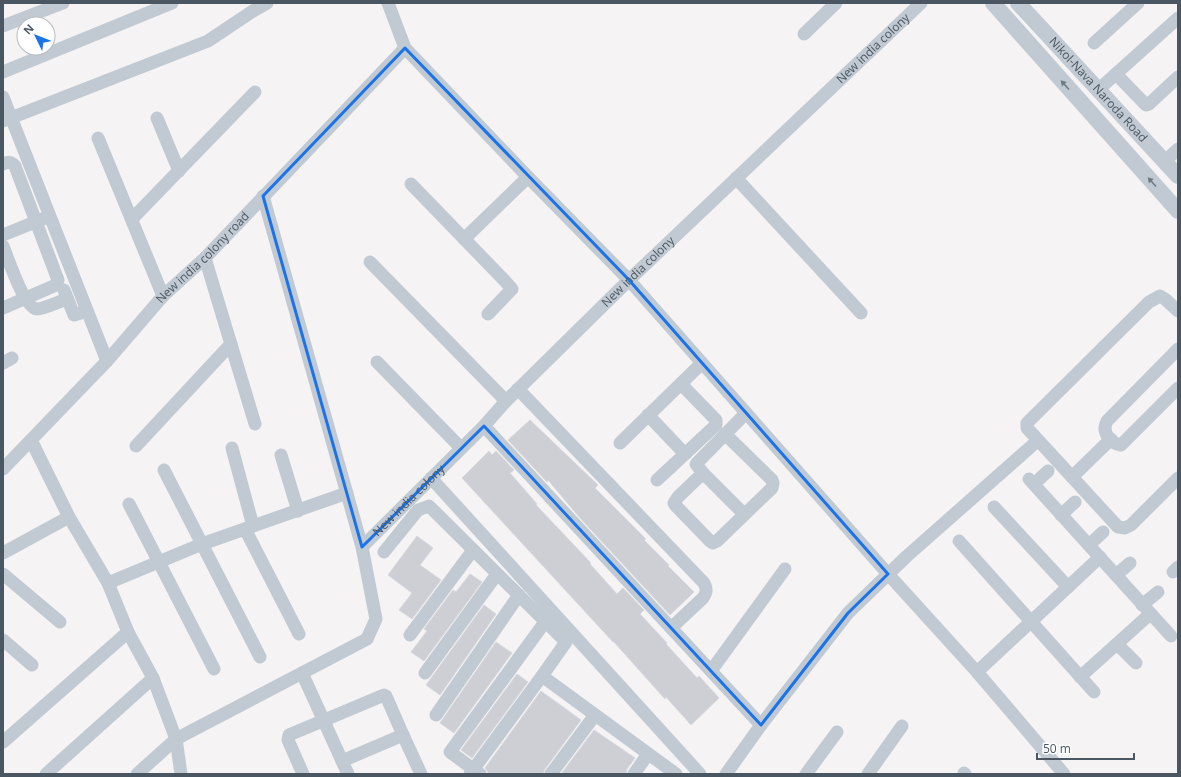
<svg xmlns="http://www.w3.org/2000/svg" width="1181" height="777" viewBox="0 0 1181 777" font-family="'Open Sans',sans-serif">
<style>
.building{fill:#cdcfd5;stroke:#d7d9de}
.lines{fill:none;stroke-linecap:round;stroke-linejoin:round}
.minor{stroke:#c1cad2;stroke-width:13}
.tertiary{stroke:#c1cad2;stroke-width:16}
.oneway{fill:#6e7983}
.marked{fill:none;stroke:#1a73e8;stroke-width:3;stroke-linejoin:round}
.labels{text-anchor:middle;stroke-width:3;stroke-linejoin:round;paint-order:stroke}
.street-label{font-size:12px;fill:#4a5661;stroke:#fff}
</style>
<rect width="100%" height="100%" fill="#f5f3f3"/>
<g class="building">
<path d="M 530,420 L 598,485 L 595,488 L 646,539 L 644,540 L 669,565 L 668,566 L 694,592 L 670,615 L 580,518 L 548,480 L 547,482 L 508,440 Z"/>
<path d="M 489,451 L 492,455 L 496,451 L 514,470 L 510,473 L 537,504 L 536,505 L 591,563 L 590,564 L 617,594 L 623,588 L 644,610 L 640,614 L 667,643 L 666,644 L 697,678 L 699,676 L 719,698 L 691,725 L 666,697 L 665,699 L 614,642 L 613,642 L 462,478 Z"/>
<path d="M 417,536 L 433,548 L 420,565 L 441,580 L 412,619 L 399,610 L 412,593 L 388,575 Z"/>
<path d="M 470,574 L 482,582 L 424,661 L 411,652 L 427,631 L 424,629 L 453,590 L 456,592 Z"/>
<path d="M 484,605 L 496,614 L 440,695 L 426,685 Z"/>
<path d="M 496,642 L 512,653 L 454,733 L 440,723 Z"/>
<path d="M 517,674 L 528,682 L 472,758 L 461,750 Z"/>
<path d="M 541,691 L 581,720 L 545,769 L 543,774 L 489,774 L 485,768 Z"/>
<path d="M 594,730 L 635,758 L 627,769 L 626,774 L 561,774 Z"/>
</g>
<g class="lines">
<g class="minor">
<path d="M 388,3 L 405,48 L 528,177 L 629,280 L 888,574 L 977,672 L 1064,774"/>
<path d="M 3,26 L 63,3"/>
<path d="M 804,34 L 836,3"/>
<path d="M 1094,43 L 1138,3"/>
<path d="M 3,72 L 172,3"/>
<path d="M 1116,74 L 1146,105 L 1149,104 L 1178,77"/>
<path d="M 1098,90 L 1178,18"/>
<path d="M 3,97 L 107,361"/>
<path d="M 157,118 L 179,171"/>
<path d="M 3,121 L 208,41 L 253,11 L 267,3"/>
<path d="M 98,138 L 163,296"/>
<path d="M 1164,162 L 1178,149"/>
<path d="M 3,164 C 8,162 11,161 15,166 L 58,280 L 56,285 L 3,308"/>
<path d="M 736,178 L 861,313"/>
<path d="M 411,184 L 505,281 L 512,289 L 488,314"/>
<path d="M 132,219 L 255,92"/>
<path d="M 3,235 L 45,218"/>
<path d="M 464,239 L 528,177"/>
<path d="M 3,246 C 8,258 24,308 37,309 C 44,309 60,301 67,299"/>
<path d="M 205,258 L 255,424"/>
<path d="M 370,262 L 506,401"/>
<path d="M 64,290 L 74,315 L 87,311"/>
<path d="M 1178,311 L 1165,299 L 1160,296 L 1149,302 L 1027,423 L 1027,428 L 1118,527 L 1125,528 L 1131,525 L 1178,478"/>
<path d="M 1178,349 L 1107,421 C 1101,432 1110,443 1121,445 L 1178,388"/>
<path d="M 377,362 L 461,448"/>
<path d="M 3,363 L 12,358"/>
<path d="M 518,389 L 704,583 C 707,589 707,592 703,598 L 671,628"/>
<path d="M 648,415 L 685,454"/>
<path d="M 484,426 L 761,725"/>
<path d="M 31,440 L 69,517 L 108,583 L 128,632 L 153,678 L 176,739 L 181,774"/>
<path d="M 620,443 L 702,363"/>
<path d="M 136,446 L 231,344"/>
<path d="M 232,448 L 253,526"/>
<path d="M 281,455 L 298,511"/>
<path id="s1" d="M 3,469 L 107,361 L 163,296 L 205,258 L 405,48"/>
<path d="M 164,470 L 260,657"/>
<path d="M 703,473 L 678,497 L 674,503 L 675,505 L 710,541 L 713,543 L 717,541 L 772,488 L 773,483 L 772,480 L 725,434"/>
<path d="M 1072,477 L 1111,439"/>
<path d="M 431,478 L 700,774"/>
<path d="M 1029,479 L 1171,636"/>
<path d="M 657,480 L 716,425 L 716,420 L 681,384"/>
<path d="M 1034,484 L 1048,471"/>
<path d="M 129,504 L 214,669"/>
<path d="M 994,507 L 1068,587"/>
<path d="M 744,514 L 703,473 L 696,464 L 746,413"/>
<path d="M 1061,515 L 1075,502"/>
<path d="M 245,529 L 299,634"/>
<path d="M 959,541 L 1094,692"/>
<path d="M 1089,545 L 1103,532"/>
<path id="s2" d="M 362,547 L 484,426 L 506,401 L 629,280 L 921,3"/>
<path d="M 384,552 L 418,510 L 429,506 L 566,642 L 542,676 L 676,774"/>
<path d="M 3,553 L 69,517"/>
<path d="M 1173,572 L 1178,567"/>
<path d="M 3,574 L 60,622"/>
<path d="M 1116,575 L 1130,563"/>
<path d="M 108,583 L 202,544 L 347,493"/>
<path d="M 1142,605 L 1158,592"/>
<path d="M 410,635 L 473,550"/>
<path d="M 3,640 L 32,665"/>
<path d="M 1117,644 L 1136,663"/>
<path d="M 711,671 L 785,569"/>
<path d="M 977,672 L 1100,557"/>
<path d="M 302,673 L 348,774"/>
<path d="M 425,673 L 497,574"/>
<path d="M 1080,677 L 1150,614"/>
<path d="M 436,715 L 519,595"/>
<path d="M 403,735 L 421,774"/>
<path d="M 3,742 L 128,632"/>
<path d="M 964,773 L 965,774"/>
<path d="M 46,774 L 153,678"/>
<path d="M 137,774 L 176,739 L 367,639 L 376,619 L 362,547 L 263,196"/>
<path d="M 303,774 L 288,740 L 289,735 L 384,695 L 386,696 L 403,735 L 342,761"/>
<path d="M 470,774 L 542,676"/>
<path d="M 480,774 L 450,752 L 545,622"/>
<path d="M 551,774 L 595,715"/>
<path d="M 634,774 L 648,754"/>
<path d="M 726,774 L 761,725 L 848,613 L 907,556 L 1035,443"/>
<path d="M 806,774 L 837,732"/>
<path d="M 868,774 L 902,726"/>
</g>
<g class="tertiary">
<path d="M 993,3 L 1178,211"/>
<path id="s3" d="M 1018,3 L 1178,176"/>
</g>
</g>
<defs><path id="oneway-solid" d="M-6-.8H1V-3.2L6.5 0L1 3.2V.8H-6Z"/></defs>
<g class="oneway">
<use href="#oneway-solid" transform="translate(1065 85) rotate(-132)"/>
<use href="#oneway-solid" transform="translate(1152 182) rotate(-132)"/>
</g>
<path class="marked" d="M 405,48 L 629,280 L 888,574 L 848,613 L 761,725 L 484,426 L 362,547 L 263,196 Z"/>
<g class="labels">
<g class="street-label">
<text dy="4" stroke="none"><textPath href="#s2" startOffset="714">New india colony</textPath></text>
<text dy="4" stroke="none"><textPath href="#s3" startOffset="118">Nikol-Nava Naroda Road</textPath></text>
<text dy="4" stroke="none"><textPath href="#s1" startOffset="291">New india colony road</textPath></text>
<text dy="4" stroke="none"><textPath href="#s2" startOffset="390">New india colony</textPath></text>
<text dy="4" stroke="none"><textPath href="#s2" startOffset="66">New india colony</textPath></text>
</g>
</g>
<rect width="1181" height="777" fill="none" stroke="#4a5661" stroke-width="8"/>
<g transform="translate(36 36) rotate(313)"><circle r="19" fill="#ffffff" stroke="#b7bbc0"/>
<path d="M0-3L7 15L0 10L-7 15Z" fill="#1a73e8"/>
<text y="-6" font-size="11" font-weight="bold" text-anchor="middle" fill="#4a5661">N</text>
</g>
<path d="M1037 753v6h97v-6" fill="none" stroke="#4a5661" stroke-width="2"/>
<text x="1043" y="753" font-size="12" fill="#4a5661" stroke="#ffffff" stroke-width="3" paint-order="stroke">50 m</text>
</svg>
